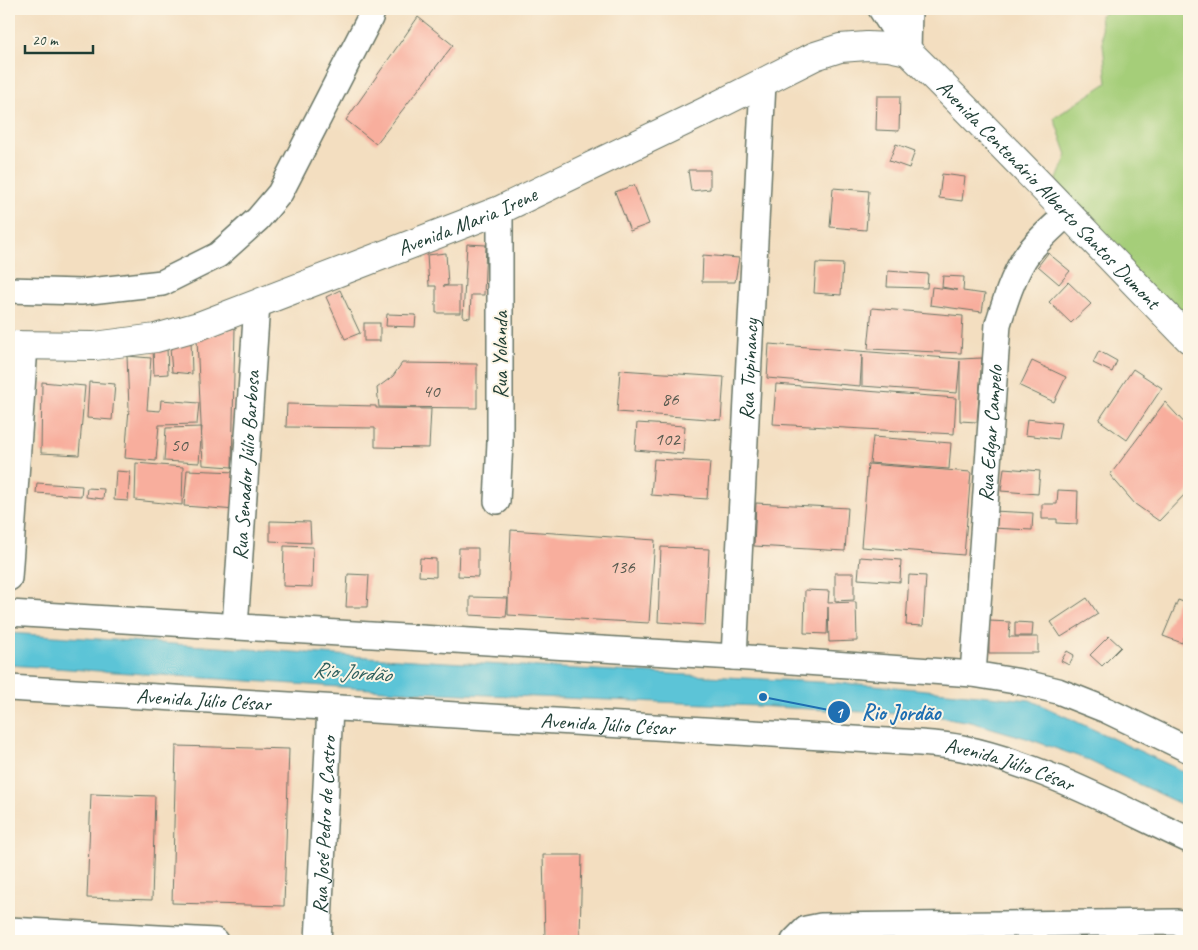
<svg xmlns="http://www.w3.org/2000/svg" width="1198" height="950" viewBox="0 0 1198 950" font-family="Caveat,sans-serif">
<style>
.green{fill:#a5ce79;stroke:#628656}
.water{fill:#5bc4d7;stroke:#3d8086}
.building{fill:#f8ae9d}
.lines{fill:none;stroke-linecap:round;stroke-linejoin:round}
.minor-casing{stroke:#697565;stroke-width:28}
.major-casing{stroke:#697565;stroke-width:30}
.minor{stroke:#fff;stroke-width:25}
.major{stroke:#fff;stroke-width:28}
.labels{text-anchor:middle;stroke-width:4;stroke-linejoin:round;paint-order:stroke}
.number-label{font-size:19px;fill:#55594e}
.street-label{font-size:21px;fill:#1f3d34;stroke:#fcf5e5}
.water-label{font-size:22px;font-style:italic;fill:#2e5f5d;stroke:#fcf5e5}
.leader{fill:none;stroke:#1f6fb2;stroke-width:2}
.callout-dot{fill:#1f6fb2;stroke:#fcf5e5;stroke-width:2}
.mark-label{font-size:15px;text-anchor:middle;font-weight:bold;fill:#fff}
.callout-label{font-size:22px;text-anchor:middle;font-weight:bold;fill:#1f6fb2;stroke:#fcf5e5;stroke-width:4;stroke-linejoin:round;paint-order:stroke}
</style>
<rect width="100%" height="100%" fill="#fcf5e5"/>
<filter id="ink" filterUnits="userSpaceOnUse"><feTurbulence type="fractalNoise" baseFrequency=".02" numOctaves="2"/><feDisplacementMap in="SourceGraphic" scale="10" xChannelSelector="R" yChannelSelector="G"/><feConvolveMatrix kernelMatrix="1 2 1 2 8 2 1 2 1" color-interpolation-filters="sRGB"/></filter>
<filter id="wash" filterUnits="userSpaceOnUse"><feTurbulence type="fractalNoise" baseFrequency=".0096" numOctaves="4" result="noise"/><feDisplacementMap in="SourceGraphic" scale="20" xChannelSelector="R" yChannelSelector="G"/><feGaussianBlur stdDeviation="1.12" result="paint"/><feColorMatrix in="noise" values="0 0 0 0 0 0 0 0 0 0 0 0 0 0 0 0 0 1.4 0 .05"/><feComposite in="paint" operator="in"/></filter>
<g filter="url(#wash)">
<rect width="100%" height="100%" fill="#f3dec0"/>
<path class="green" d="M 1114,9 L 1189,9 L 1189,347 L 1059,210 L 1057,179 L 1067,155 L 1054,118 L 1107,83 L 1100,15 Z"/>
<path class="water" d="M 9,633 L 428,661 L 874,685 L 1030,700 L 1189,774 L 1189,808 L 1083,758 L 1026,738 L 971,722 L 935,716 L 756,706 L 415,692 L 9,665 Z"/>
<g id="blocks">
<g class="building">
<path d="M 418,17 L 453,45 L 376,144 L 346,120 Z"/>
<path d="M 877,96 L 900,96 L 899,131 L 876,130 Z"/>
<path d="M 896,144 L 915,151 L 909,168 L 889,161 Z"/>
<path d="M 688,170 L 710,170 L 710,189 L 691,191 Z"/>
<path d="M 942,174 L 965,177 L 962,201 L 939,198 Z"/>
<path d="M 634,185 L 649,224 L 630,231 L 615,192 Z"/>
<path d="M 833,188 L 869,191 L 866,230 L 830,227 Z"/>
<path d="M 467,244 L 486,245 L 484,295 L 471,295 L 470,318 L 463,317 Z"/>
<path d="M 446,253 L 448,285 L 443,286 L 460,286 L 460,313 L 436,313 L 436,286 L 429,286 L 427,255 Z"/>
<path d="M 1048,253 L 1070,271 L 1059,284 L 1038,266 Z"/>
<path d="M 703,255 L 739,258 L 735,282 L 702,282 Z"/>
<path d="M 816,263 L 843,264 L 841,295 L 814,293 Z"/>
<path d="M 888,271 L 928,274 L 927,288 L 887,287 Z"/>
<path d="M 943,276 L 964,277 L 963,291 L 985,294 L 982,312 L 930,305 L 932,287 L 957,290 L 942,287 Z"/>
<path d="M 1068,282 L 1091,304 L 1071,323 L 1049,302 Z"/>
<path d="M 340,290 L 360,333 L 345,339 L 326,297 Z"/>
<path d="M 872,308 L 963,316 L 961,353 L 868,349 Z"/>
<path d="M 387,314 L 416,315 L 415,327 L 386,326 Z"/>
<rect x="364" y="323" width="16" height="18"/>
<path d="M 235,328 L 232,467 L 203,465 L 197,339 Z"/>
<path d="M 191,339 L 192,374 L 172,372 L 170,348 Z"/>
<path d="M 769,344 L 960,359 L 982,358 L 977,422 L 960,421 L 960,361 L 957,393 L 862,386 L 862,355 L 860,386 L 767,378 Z"/>
<path d="M 153,348 L 167,348 L 168,374 L 154,375 Z"/>
<path d="M 1099,351 L 1117,361 L 1112,372 L 1093,363 Z"/>
<path d="M 127,356 L 151,358 L 147,410 L 160,411 L 161,400 L 199,403 L 197,424 L 159,425 L 156,461 L 125,458 L 129,409 Z"/>
<path d="M 1032,361 L 1066,377 L 1054,402 L 1020,386 Z"/>
<path d="M 402,363 L 477,364 L 477,408 L 379,407 L 377,388 L 393,376 Z"/>
<path d="M 1133,369 L 1162,388 L 1127,440 L 1099,420 Z"/>
<path d="M 620,370 L 724,377 L 721,420 L 617,412 Z"/>
<path d="M 42,382 L 85,386 L 79,455 L 41,453 Z"/>
<path d="M 89,382 L 115,384 L 112,420 L 87,418 Z"/>
<path d="M 776,384 L 956,398 L 954,434 L 773,424 Z"/>
<path d="M 1165,402 L 1189,428 L 1189,490 L 1159,521 L 1135,504 L 1110,475 Z"/>
<path d="M 287,404 L 376,406 L 376,408 L 431,409 L 429,448 L 375,447 L 375,428 L 286,427 Z"/>
<path d="M 1027,419 L 1061,423 L 1058,439 L 1025,435 Z"/>
<path d="M 637,423 L 685,426 L 683,454 L 635,450 Z"/>
<path d="M 202,427 L 199,463 L 164,461 L 166,428 Z"/>
<path d="M 873,437 L 951,443 L 949,469 L 870,463 Z"/>
<path d="M 654,459 L 710,462 L 707,499 L 651,495 Z"/>
<path d="M 136,463 L 183,467 L 182,505 L 135,500 Z"/>
<path d="M 868,464 L 971,472 L 964,555 L 861,547 Z"/>
<path d="M 1004,468 L 1040,471 L 1038,494 L 1001,491 Z"/>
<path d="M 187,470 L 236,472 L 236,510 L 184,506 Z"/>
<path d="M 116,471 L 130,472 L 128,501 L 114,500 Z"/>
<path d="M 37,483 L 82,486 L 81,496 L 36,493 Z"/>
<path d="M 87,488 L 104,489 L 103,499 L 86,497 Z"/>
<path d="M 1058,490 L 1078,491 L 1077,524 L 1057,523 L 1057,519 L 1042,519 L 1042,504 L 1057,504 Z"/>
<path d="M 756,503 L 848,508 L 845,551 L 754,546 Z"/>
<path d="M 993,511 L 1033,513 L 1032,530 L 992,528 Z"/>
<path d="M 270,521 L 310,522 L 311,543 L 270,541 Z"/>
<path d="M 511,530 L 655,540 L 649,623 L 508,615 L 508,598 L 506,617 L 470,615 L 470,597 L 508,598 Z"/>
<path d="M 284,546 L 313,547 L 312,587 L 283,586 Z"/>
<path d="M 661,547 L 709,549 L 705,625 L 658,622 Z"/>
<path d="M 459,548 L 478,548 L 478,577 L 458,576 Z"/>
<path d="M 860,557 L 901,560 L 900,582 L 858,579 Z"/>
<path d="M 420,558 L 436,559 L 436,577 L 419,576 Z"/>
<path d="M 835,573 L 854,573 L 854,600 L 835,601 Z"/>
<path d="M 348,574 L 369,575 L 367,607 L 346,607 Z"/>
<path d="M 909,575 L 926,576 L 923,626 L 906,625 Z"/>
<path d="M 805,590 L 829,591 L 828,603 L 856,602 L 857,641 L 829,642 L 828,607 L 827,634 L 804,633 Z"/>
<path d="M 1087,598 L 1098,614 L 1061,637 L 1051,622 Z"/>
<path d="M 1178,600 L 1189,604 L 1189,624 L 1182,643 L 1163,636 Z"/>
<path d="M 989,621 L 1010,622 L 1009,637 L 1038,637 L 1038,653 L 989,653 Z"/>
<path d="M 1015,622 L 1033,623 L 1032,636 L 1015,636 Z"/>
<path d="M 1109,636 L 1121,647 L 1102,666 L 1090,655 Z"/>
<path d="M 1067,651 L 1074,655 L 1069,665 L 1061,661 Z"/>
<path d="M 176,746 L 289,749 L 284,906 L 172,903 Z"/>
<path d="M 91,794 L 155,796 L 152,900 L 87,898 Z"/>
<path d="M 543,855 L 582,855 L 580,936 L 545,938 Z"/>
</g>
</g>
</g>
<g filter="url(#ink)">
<use href="#blocks" fill-opacity="0" stroke="#697565" stroke-width="1"/>
<g class="lines">
<defs>
<g id="minor">
<path d="M 881,9 L 908,51"/>
<path d="M 908,51 L 909,9"/>
<path d="M 9,290 L 81,292 L 162,283 L 218,255 L 258,219 L 280,193 L 370,18 L 373,9"/>
<path d="M 497,501 L 500,442 L 500,210"/>
<path d="M 9,578 L 25,346"/>
<path d="M 9,613 L 734,657 L 973,674 L 1021,682 L 1058,691 L 1106,710 L 1189,750"/>
<path id="s1" d="M 235,627 L 257,304"/>
<path id="s2" d="M 734,657 L 763,83"/>
<path id="s3" d="M 973,674 L 998,324 C 1005,302 1012,279 1024,259 C 1035,242 1052,228 1067,214"/>
<path id="s4" d="M 9,688 L 920,743 C 933,744 948,745 962,748 C 1042,765 1116,806 1189,840"/>
<path d="M 9,930 L 215,941"/>
<path id="s5" d="M 318,941 L 330,709"/>
<path d="M 794,941 L 806,929 L 821,926 L 1177,922 L 1189,929"/>
</g>
<g id="major">
<path id="s6" d="M 9,345 L 95,346 L 156,338 L 199,326 L 500,210 L 704,112 L 815,56 L 840,48 L 867,46 L 889,47 L 908,51 C 1004,145 1095,243 1189,339"/>
</g>
</defs>
<use href="#minor" class="minor-casing"/>
<use href="#major" class="major-casing"/>
<use href="#minor" class="minor"/>
<use href="#major" class="major"/>
</g>
</g>
<g class="labels">
<g class="number-label">
<text x="431" y="397">40</text>
<text x="670" y="405">86</text>
<text x="667" y="445">102</text>
<text x="179" y="451">50</text>
<text x="622" y="573">136</text>
</g>
<g class="street-label">
<text dy="7" stroke="none"><textPath href="#s6" startOffset="1161">Avenida Centenário Alberto Santos Dumont</textPath></text>
<text dy="7" stroke="none"><textPath href="#s6" startOffset="480">Avenida Maria Irene</textPath></text>
<text transform="translate(500 355) rotate(-90)" y="7">Rua Yolanda</text>
<text dy="7" stroke="none"><textPath href="#s2" startOffset="288">Rua Tupinancy</textPath></text>
<text dy="7" stroke="none"><textPath href="#s3" startOffset="241">Rua Edgar Campelo</textPath></text>
<text dy="7" stroke="none"><textPath href="#s1" startOffset="162">Rua Senador Júlio Barbosa</textPath></text>
<text dy="7" stroke="none"><textPath href="#s4" startOffset="195">Avenida Júlio César</textPath></text>
<text dy="7" stroke="none"><textPath href="#s4" startOffset="600">Avenida Júlio César</textPath></text>
<text dy="7" stroke="none"><textPath href="#s4" startOffset="1005">Avenida Júlio César</textPath></text>
<text dy="7" stroke="none"><textPath href="#s5" startOffset="116">Rua José Pedro de Castro</textPath></text>
</g>
<g class="water-label">
<text transform="translate(352 671) rotate(4)" y="8">Rio Jordão</text>
</g>
</g>
<path class="leader" d="M763 697L839 712"/>
<g class="callout-dot">
<circle cx="763" cy="697" r="5"/>
<circle cx="839" cy="712" r="12"/>
</g>
<g class="mark-label">
<text x="839" y="718">1</text>
</g>
<g class="callout-label">
<text x="901" y="720">Rio Jordão</text>
</g>
<rect width="1198" height="950" fill="none" stroke="#fcf5e5" stroke-width="30"/>
<path d="M25 45v8h68v-8" fill="none" stroke="#1f3d34" stroke-width="2.5"/>
<text x="32" y="45" font-size="15" fill="#1f3d34" stroke="#fcf5e5" stroke-width="4" paint-order="stroke">20 m</text>
</svg>
